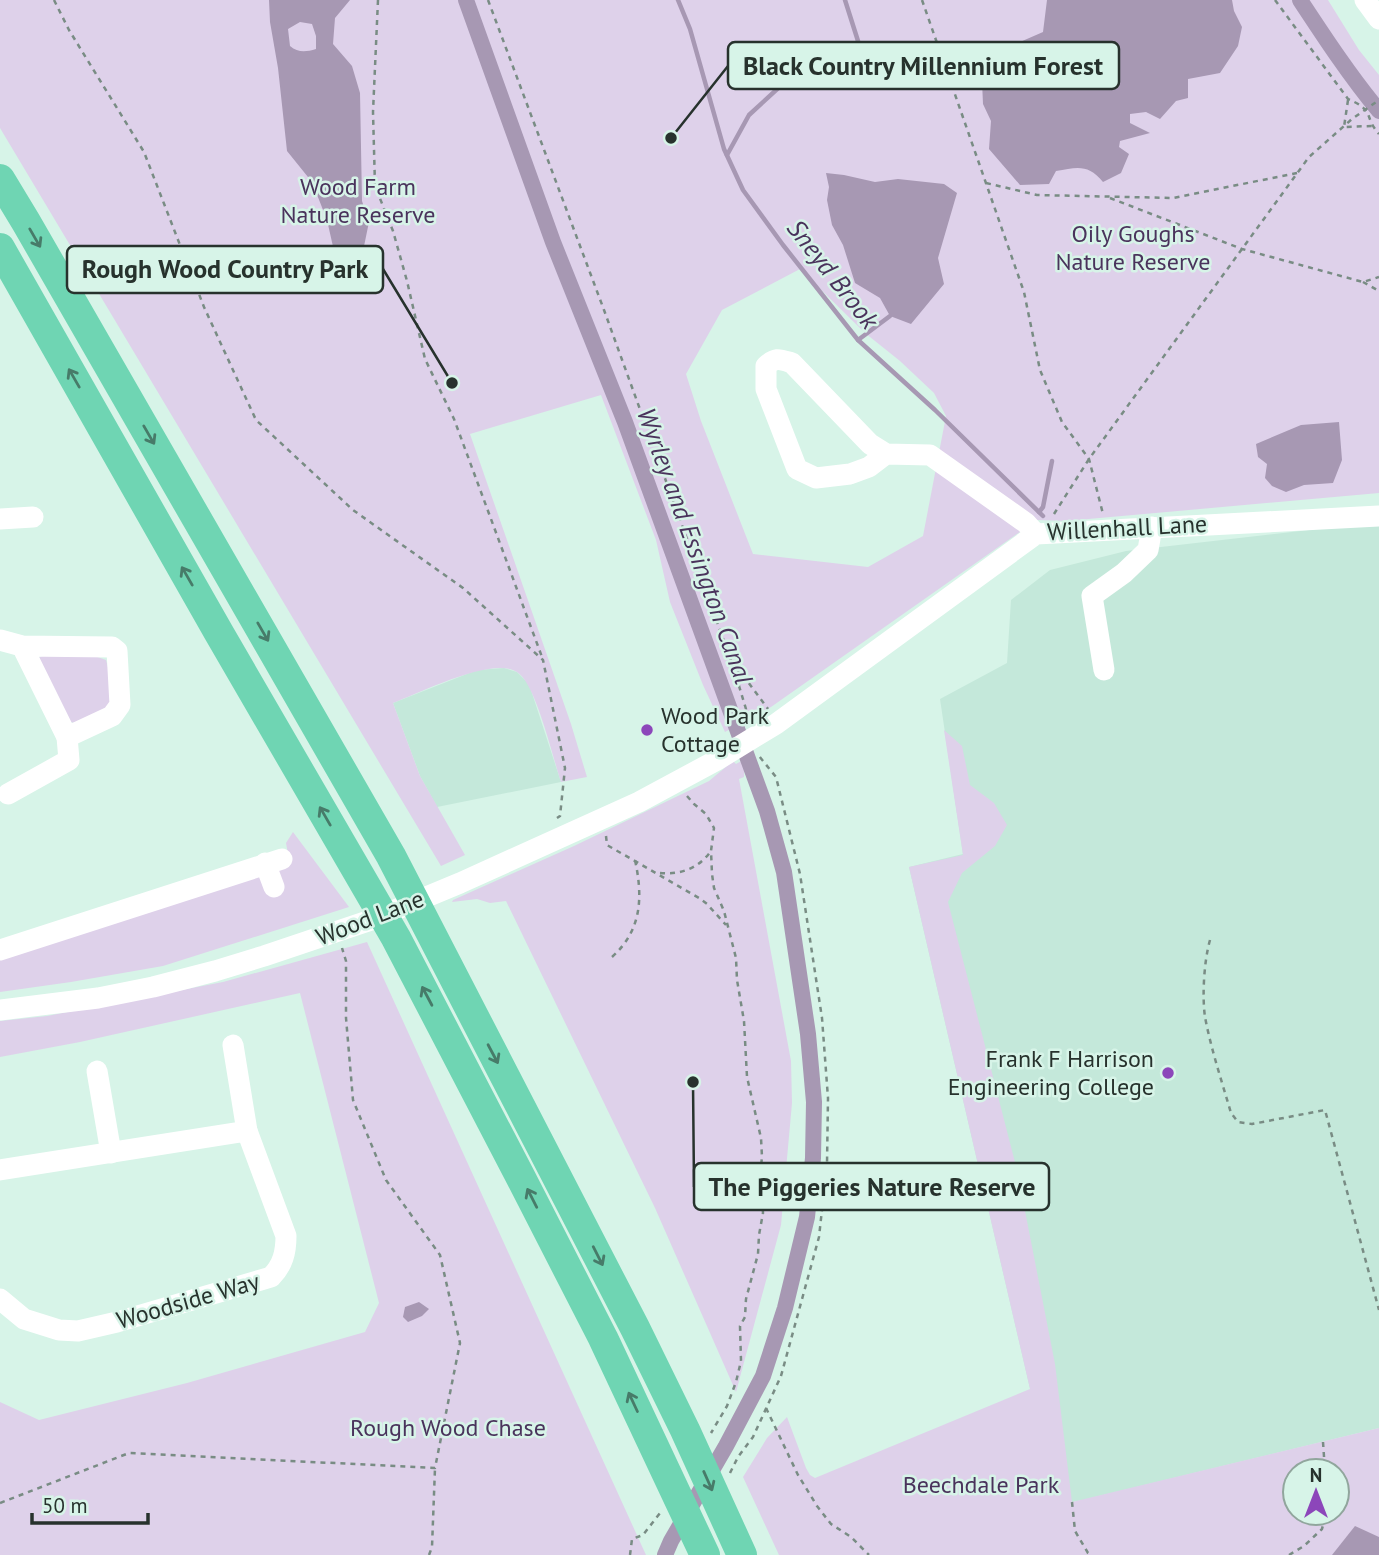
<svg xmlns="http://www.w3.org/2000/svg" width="1379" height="1555" viewBox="0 0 1379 1555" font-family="'PT Sans',sans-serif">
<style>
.built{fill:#c4e8da}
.green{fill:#ded1ea;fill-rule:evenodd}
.water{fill:#a798b3;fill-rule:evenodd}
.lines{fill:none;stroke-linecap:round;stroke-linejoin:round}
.stream{stroke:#a798b3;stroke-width:4.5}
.canal{stroke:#a798b3;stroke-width:16}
.path{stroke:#798c84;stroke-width:2.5;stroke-dasharray:5 5;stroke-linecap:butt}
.minor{stroke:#fff;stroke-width:21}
.highway{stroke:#6fd5b3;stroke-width:30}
.oneway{stroke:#477b69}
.poi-dot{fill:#8c46ba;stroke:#d7f4e8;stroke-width:2.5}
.labels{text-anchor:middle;stroke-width:5;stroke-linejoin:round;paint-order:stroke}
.park-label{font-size:24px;fill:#4a335c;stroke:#d7f4e8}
.street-label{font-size:24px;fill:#27322d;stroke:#d7f4e8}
.poi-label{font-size:24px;fill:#27322d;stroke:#d7f4e8;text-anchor:start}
.water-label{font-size:26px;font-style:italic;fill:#4a335c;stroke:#d7f4e8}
.leader{fill:none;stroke:#27322d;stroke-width:2.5}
.callout-dot{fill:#27322d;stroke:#d7f4e8;stroke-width:2.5}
.callout{fill:#d7f4e8;stroke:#27322d;stroke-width:2.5}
.callout-label{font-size:26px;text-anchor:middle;font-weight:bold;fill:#27322d}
</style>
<rect width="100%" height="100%" fill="#d7f4e8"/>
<g class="built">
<path d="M 1379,522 L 1379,1428 L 1083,1500 L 1057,1505 L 909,867 L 963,854 L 940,699 L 1007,663 L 1011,600 L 1050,570 L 1126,551 Z"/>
<path d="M 504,668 L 517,672 L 527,682 L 531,690 L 561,782 L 437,807 L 420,776 L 393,703 L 477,670 Z"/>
</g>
<g class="green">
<path d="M 0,0 L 1328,0 L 1359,50 L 1379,75 L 1379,493 L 1066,521 L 1037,520 L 771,707 L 725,732 L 703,685 L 670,602 L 656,540 L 601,395 L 470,434 L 571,724 L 587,777 L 561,782 C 553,759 536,683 517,672 C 492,656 420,693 393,703 L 420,776 L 465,855 L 441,866 L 0,128 ZM 800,269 L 865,333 L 900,361 L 934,393 L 946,416 L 923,536 L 868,567 L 753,554 L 701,421 L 686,374 L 722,310 Z"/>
<path d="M 86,653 L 106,660 L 113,686 L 111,707 L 79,724 L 66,721 L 34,660 L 42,656 Z"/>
<path d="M 944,730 L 962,746 L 970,785 L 994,803 L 1007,825 L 995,846 L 962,873 L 948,902 L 1017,1170 L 1055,1364 L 1072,1502 L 1379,1428 L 1379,1555 L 779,1555 L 743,1477 L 767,1438 L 787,1417 L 806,1468 L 810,1475 L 815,1478 L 1030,1389 L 909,867 L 963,855 ZM 1295,1471 L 1337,1471 L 1337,1513 L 1295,1513 Z"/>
<path d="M 745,759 L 744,777 L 739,779 L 791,1061 L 792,1103 L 781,1225 L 736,1392 L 655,1208 L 506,901 L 490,903 L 477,899 L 452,902 L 453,900 L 574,846 L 709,781 L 733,761 L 736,764 Z"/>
<path d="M 293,832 L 349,907 L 163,966 L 71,982 L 0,992 L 0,959 L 290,865 L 286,843 Z"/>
<path d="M 367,942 L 646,1555 L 0,1555 L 0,1402 L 39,1420 L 187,1383 L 365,1332 L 379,1303 L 300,993 L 80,1042 L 0,1057 L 0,1021 L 47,1016 L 223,982 Z"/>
</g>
<g class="water">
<path d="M 269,0 L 350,0 L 335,18 L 333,44 L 352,66 L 360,93 L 362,201 L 369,222 L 363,251 L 376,262 L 373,272 L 359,272 L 344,267 L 334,251 L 327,220 L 312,182 L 287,151 L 278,68 L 270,22 ZM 300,22 L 312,24 L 316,36 L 316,49 C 306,52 298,53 290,46 L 288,29 Z"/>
<path d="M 1047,0 L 1232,0 L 1234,11 L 1242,27 L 1238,46 L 1220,73 L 1188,79 L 1188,98 L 1176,101 L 1160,119 L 1146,112 L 1130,114 L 1130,123 L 1150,133 L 1120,141 L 1119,147 L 1129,154 L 1121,173 L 1103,182 C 1088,164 1078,167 1056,171 L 1049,184 L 1020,185 L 989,149 L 991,121 L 983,104 L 981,59 L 1043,32 Z"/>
<path d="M 826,173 L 844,175 L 875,182 L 898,179 L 944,184 L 957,193 L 938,258 L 944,284 L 911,324 L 890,316 L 880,298 L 855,283 L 843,245 L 832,225 L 827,200 L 829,187 Z"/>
<path d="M 1339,422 L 1342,460 L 1333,483 L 1304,485 L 1286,492 L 1272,486 L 1265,478 L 1267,464 L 1258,457 L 1256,444 L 1301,425 Z"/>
<path d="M 419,1302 L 429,1309 L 422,1316 L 408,1322 L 403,1317 L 405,1307 Z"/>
<path d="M 1355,1526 L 1379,1537 L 1379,1555 L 1332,1555 Z"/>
</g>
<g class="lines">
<g class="stream">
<path d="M 678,0 L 690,29 L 724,149 L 743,190 L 783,245 L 858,340 L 935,410 L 1043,516"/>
<path d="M 727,155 L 749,115 L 798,70 L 853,49 L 858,41 L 845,0"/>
<path d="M 858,340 L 890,316"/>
<path d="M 1039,512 L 1043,507 L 1052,461"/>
</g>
<g class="canal">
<path d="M 466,0 L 553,242 L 625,422 L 767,811 L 784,872 L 808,1034 L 814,1102 L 813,1158 L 807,1217 L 785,1308 L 763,1376 L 726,1446 L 671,1541 L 665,1555"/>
<path d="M 1300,0 C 1325,38 1350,76 1379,111"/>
</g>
<g class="path">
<path d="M 54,0 L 69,30 L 144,152 L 204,307 L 256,420 L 353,510 L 463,588 L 543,660 L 565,768 L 560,816 L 557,818"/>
<path d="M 378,0 L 373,112 L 375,186 L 393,231 L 407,281 L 425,359 L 454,419 L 542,657"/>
<path d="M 488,0 L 604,310 L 733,666 L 746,709 L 745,721"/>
<path d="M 922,0 L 1024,292 L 1040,370 L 1062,422 L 1089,459 L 1103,514"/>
<path d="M 1275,0 L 1348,99 C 1376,111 1363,116 1379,134"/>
<path d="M 1348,100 L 1344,127 L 1372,126"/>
<path d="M 986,183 L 1037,195 L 1173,198 L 1297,173"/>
<path d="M 1110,198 L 1242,249 L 1363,282 L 1379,277"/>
<path d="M 1363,282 L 1379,291"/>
<path d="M 1054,514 L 1089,459 L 1309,157 L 1352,119 L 1379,100"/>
<path d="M 736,668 L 748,682 L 768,709"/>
<path d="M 687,796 L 694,804 L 706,814 L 714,828 L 711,851 L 712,874 L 714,888 L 724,911 L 736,958 L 737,980 L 744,1021 L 747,1077 L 761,1138 L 762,1157 L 760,1175 L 763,1213 L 759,1235 L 758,1254 L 746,1299 L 745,1317 L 740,1326 L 741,1361 L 736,1382 L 727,1406 L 711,1433"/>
<path d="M 606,836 L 607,845 L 699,898 L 707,904 L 726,925"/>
<path d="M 660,873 C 681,875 699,868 711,851"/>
<path d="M 1210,940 C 1204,961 1202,996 1205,1017 C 1211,1049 1222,1082 1231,1113 L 1238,1122 L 1252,1124 L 1325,1110 L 1379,1310"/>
<path d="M 612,957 C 642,930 643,897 635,860"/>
<path d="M 766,1408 L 798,1475 L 817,1506 L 831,1524 L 851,1537 L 869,1555"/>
<path d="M 1323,1442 L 1325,1471"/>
<path d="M 730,1473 L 738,1457 L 753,1437 L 781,1376 L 819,1237 L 827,1164 L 828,1098 L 822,1018 L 800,874 L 776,777 L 759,756"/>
<path d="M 1072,1502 L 1075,1531 L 1088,1553 L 1091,1555"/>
<path d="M 0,1503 L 129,1453 L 435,1468 L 460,1343 L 440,1255 L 386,1180 L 353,1100 L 346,1018 L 346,961 L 342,948"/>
<path d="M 429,1555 L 432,1547 L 435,1468"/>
<path d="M 630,1555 L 632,1539 L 643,1535 L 660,1513"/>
<path d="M 1289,1555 L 1304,1546 L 1322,1529 L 1326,1513"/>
</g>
<g class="minor">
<path d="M 1365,0 L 1379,19"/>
<path d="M 886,454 L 870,444 L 792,363 C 779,359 776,357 766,366 L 766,389 L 797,469 L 816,478 L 850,474 L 869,467 L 886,454 L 930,455 L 1026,523 L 1036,534"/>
<path d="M 0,519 L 33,517"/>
<path d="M 0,640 L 22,646 L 112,647 L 117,651 L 120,705 L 112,716 L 67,737 L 22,646"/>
<path d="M 1104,670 L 1092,596 L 1124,573 L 1148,550 L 1152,527"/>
<path d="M 8,794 L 69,760 L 67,737"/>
<path d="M 265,863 L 274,887"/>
<path d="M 0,950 L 282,859"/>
<path d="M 0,1010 L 98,998 L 153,987 L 215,971 L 264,956 L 371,920 L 460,883 L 639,802 L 717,760 L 776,724 L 1036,534 L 1379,516"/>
<path d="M 233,1045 L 247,1131"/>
<path d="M 97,1071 L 111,1153"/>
<path d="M 0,1170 L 247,1131 L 286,1236 C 286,1252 283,1265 271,1277 L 117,1322 L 78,1331 L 59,1330 L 24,1319 L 0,1299"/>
</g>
<g class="highway">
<path d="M 0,179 L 26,222 L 391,856 L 635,1328 L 685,1430 L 742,1555"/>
<path d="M 0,248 L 219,633 L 396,938 L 521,1178 L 603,1338 L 705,1555"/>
</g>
</g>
<defs><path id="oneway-shaft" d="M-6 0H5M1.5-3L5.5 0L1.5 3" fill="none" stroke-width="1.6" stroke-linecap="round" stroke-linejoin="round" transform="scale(1.75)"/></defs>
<g class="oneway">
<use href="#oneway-shaft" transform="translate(35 238) rotate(60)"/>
<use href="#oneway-shaft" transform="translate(74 378) rotate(-120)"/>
<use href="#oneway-shaft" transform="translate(149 435) rotate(60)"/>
<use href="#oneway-shaft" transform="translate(187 576) rotate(-120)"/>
<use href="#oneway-shaft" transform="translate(263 632) rotate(60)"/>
<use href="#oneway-shaft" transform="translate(325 816) rotate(-120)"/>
<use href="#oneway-shaft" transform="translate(427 996) rotate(-118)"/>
<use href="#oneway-shaft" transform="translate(493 1054) rotate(62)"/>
<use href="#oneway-shaft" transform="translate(532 1198) rotate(-117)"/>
<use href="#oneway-shaft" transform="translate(598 1256) rotate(63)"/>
<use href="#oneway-shaft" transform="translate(633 1402) rotate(-115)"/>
<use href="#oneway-shaft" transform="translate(708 1481) rotate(66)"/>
</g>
<g class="poi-dot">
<circle cx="647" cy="730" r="7"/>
<circle cx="1168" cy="1073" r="7"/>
</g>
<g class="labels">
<g class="park-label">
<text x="358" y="195">Wood Farm<tspan x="358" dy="28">Nature Reserve</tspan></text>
<text x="1133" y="242">Oily Goughs<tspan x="1133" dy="28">Nature Reserve</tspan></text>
<text x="448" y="1436">Rough Wood Chase</text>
<text x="981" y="1493">Beechdale Park</text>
</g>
<g class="street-label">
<text transform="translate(1127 528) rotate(-3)" y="8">Willenhall Lane</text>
<text transform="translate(370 918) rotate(-21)" y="8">Wood Lane</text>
<text transform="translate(188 1301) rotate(-16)" y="8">Woodside Way</text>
</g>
<g class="poi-label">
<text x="661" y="724">Wood Park<tspan x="661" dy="28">Cottage</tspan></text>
<text x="1154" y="1067" text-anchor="end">Frank F Harrison<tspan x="1154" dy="28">Engineering College</tspan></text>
</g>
<g class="water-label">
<text transform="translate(833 274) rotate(52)" y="9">Sneyd Brook</text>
<text transform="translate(695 546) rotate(70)" y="9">Wyrley and Essington Canal</text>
</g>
</g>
<path class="leader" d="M671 138L728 66M452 383L383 269M693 1082L694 1187"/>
<g class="callout-dot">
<circle cx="671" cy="138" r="7"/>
<circle cx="452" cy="383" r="7"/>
<circle cx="693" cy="1082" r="7"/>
</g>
<g class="callout">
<rect x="728" y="42" width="391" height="47" rx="7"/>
<rect x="67" y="246" width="316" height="47" rx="7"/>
<rect x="694" y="1163" width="355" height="47" rx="7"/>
</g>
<g class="callout-label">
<text x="923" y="75">Black Country Millennium Forest</text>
<text x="225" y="278">Rough Wood Country Park</text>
<text x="872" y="1196">The Piggeries Nature Reserve</text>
</g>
<g transform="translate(1316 1492)"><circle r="33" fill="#d7f4e8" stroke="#91a69d" stroke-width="2"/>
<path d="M0-5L12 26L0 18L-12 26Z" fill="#8c46ba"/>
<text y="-10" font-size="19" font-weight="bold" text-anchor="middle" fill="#27322d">N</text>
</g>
<path d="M32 1513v10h116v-10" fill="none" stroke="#27322d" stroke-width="3.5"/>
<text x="42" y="1513" font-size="21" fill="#27322d" stroke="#d7f4e8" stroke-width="5" paint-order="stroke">50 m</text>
</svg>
